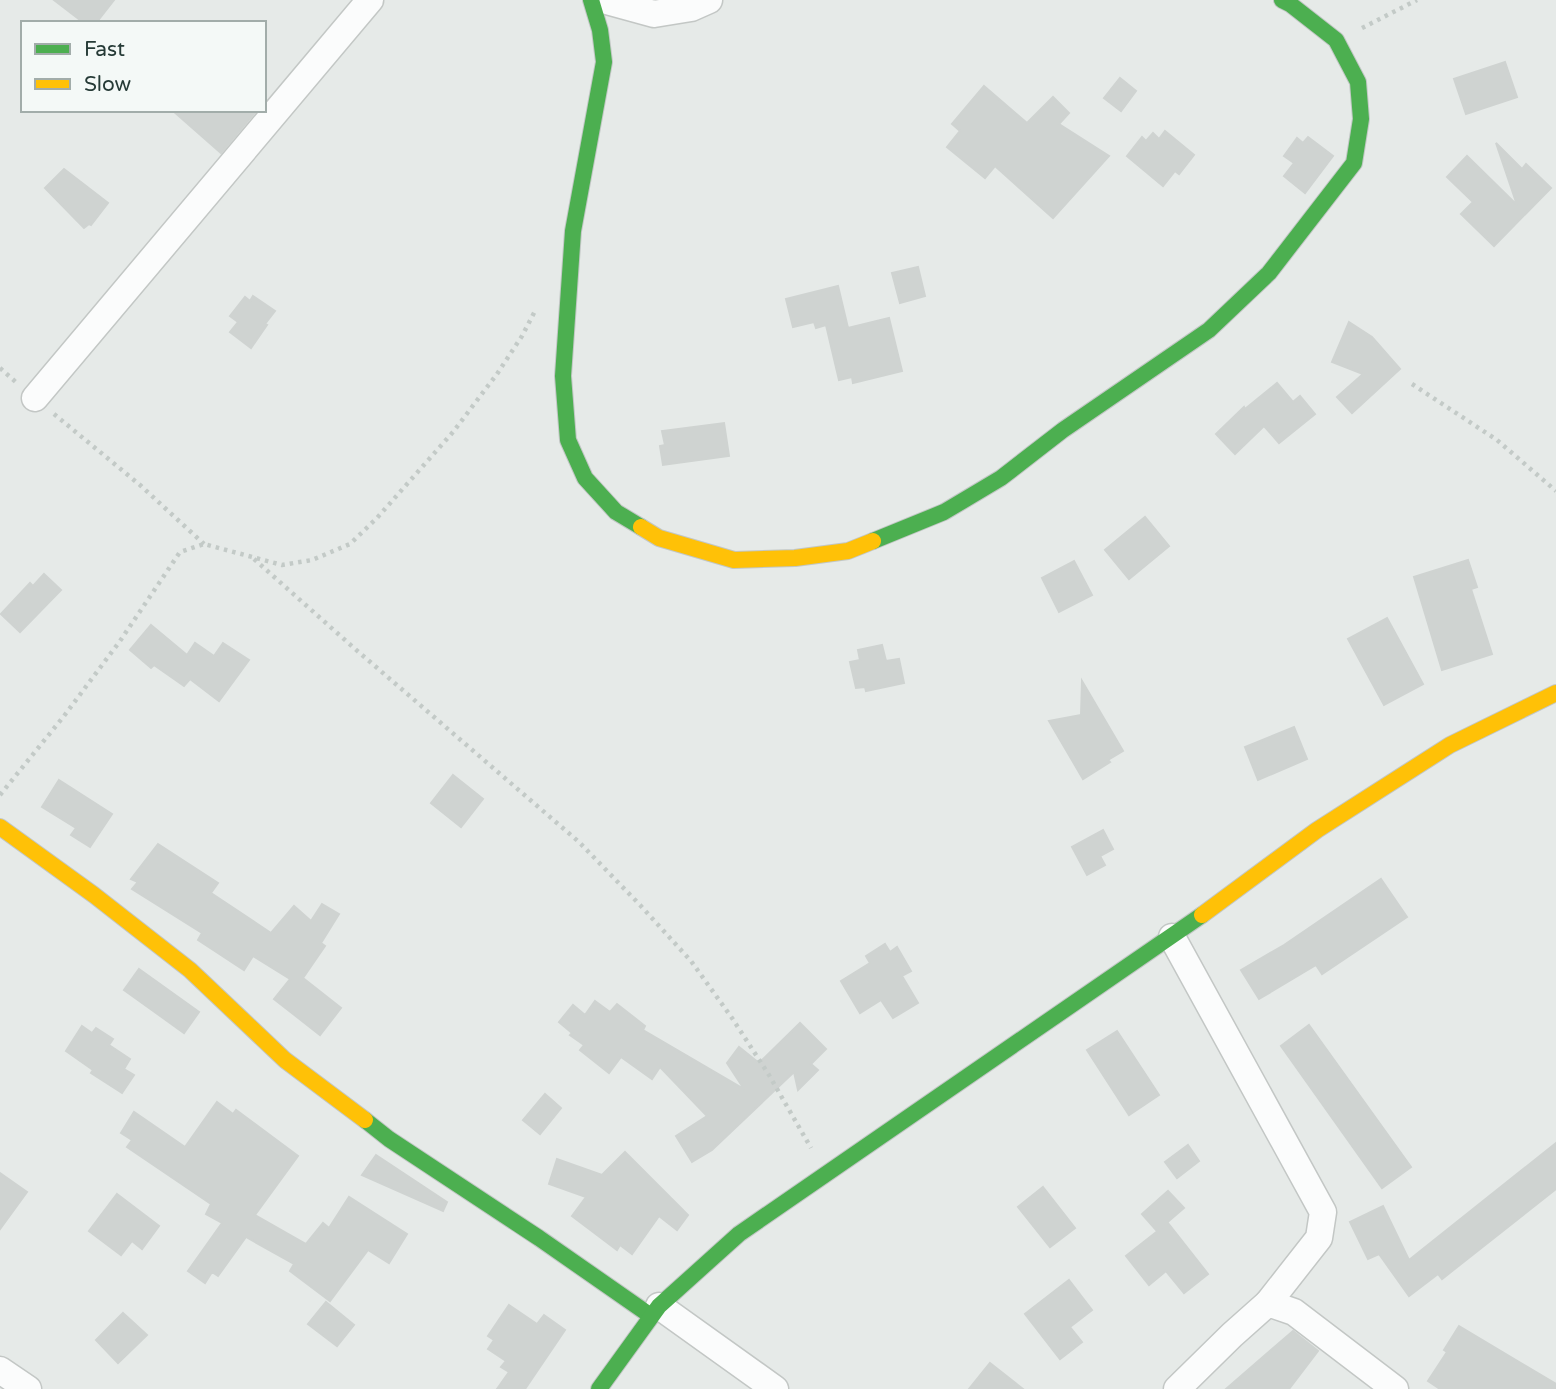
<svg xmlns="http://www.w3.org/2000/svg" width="1556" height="1389" viewBox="0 0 1556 1389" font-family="'Varela Round',sans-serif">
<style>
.building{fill:#cfd3d1;stroke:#cfd3d1;stroke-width:2}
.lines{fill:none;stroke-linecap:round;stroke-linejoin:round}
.street-casing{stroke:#c3c7c5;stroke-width:29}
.fast-casing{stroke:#c2c7c5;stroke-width:18}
.slow-casing{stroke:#c2c7c5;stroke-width:18}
.path{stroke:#c3cac7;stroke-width:4.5;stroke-dasharray:3.5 5;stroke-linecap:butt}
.street{stroke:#fbfcfc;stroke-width:26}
.fast{stroke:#4caf50;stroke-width:16}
.slow{stroke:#ffc107;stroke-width:16}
</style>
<rect width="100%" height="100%" fill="#e6eae8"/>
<g class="building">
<path d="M 54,0 L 114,0 L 96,23 L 84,23 Z"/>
<path d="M 1505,62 L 1517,97 L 1466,114 L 1454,79 Z"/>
<path d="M 1120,78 L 1136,91 L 1121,111 L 1104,98 Z"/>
<path d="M 984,86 L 1027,123 L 1053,97 L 1069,113 L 1059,124 L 1109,156 L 1053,218 L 995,166 L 985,178 L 947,147 L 960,131 L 952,124 Z"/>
<path d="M 172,110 L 257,110 L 221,153 Z"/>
<path d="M 1165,131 L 1194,155 L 1179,174 L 1175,171 L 1163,186 L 1127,156 L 1142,137 L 1146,141 L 1153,133 L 1159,139 Z"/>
<path d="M 1308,137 L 1333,156 L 1305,193 L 1284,176 L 1294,163 L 1284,156 L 1297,138 L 1303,143 Z"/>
<path d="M 1496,143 L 1522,169 L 1526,164 L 1551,188 L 1494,246 L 1461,214 L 1473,202 L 1447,177 L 1467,156 L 1517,205 Z"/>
<path d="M 64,169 L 108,203 L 91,225 L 89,224 L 84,228 L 45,188 Z"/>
<path d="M 918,267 L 925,296 L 900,303 L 892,273 Z"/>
<path d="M 838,286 L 848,328 L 889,318 L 902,371 L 853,383 L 852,377 L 839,380 L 826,325 L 816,328 L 814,322 L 793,327 L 786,299 Z"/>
<path d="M 253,296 L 275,311 L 265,324 L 267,325 L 251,348 L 230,332 L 238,322 L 230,316 L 245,297 L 250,301 Z"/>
<path d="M 1349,322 L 1372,337 L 1400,369 L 1352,413 L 1337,397 L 1363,374 L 1332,362 Z"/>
<path d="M 1277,383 L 1293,402 L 1300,396 L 1315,414 L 1279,443 L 1264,426 L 1235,454 L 1216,434 L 1244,407 L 1245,409 Z"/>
<path d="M 724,423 L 729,456 L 663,465 L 660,446 L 665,445 L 662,431 Z"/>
<path d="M 1145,517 L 1169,546 L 1129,579 L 1105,550 Z"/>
<path d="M 1468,560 L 1477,587 L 1471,589 L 1492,654 L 1442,670 L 1414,577 Z"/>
<path d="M 1074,561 L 1092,595 L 1059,612 L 1042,578 Z"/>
<path d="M 44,574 L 61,590 L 20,632 L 1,614 L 30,583 L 33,586 Z"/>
<path d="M 1387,618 L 1423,684 L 1384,705 L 1348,639 Z"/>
<path d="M 151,625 L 187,655 L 195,643 L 214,656 L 223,643 L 249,660 L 219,701 L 190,679 L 184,686 L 154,665 L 151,668 L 130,650 Z"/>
<path d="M 882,645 L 886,661 L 899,659 L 904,683 L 866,691 L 865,687 L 856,688 L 850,662 L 860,660 L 858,650 Z"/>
<path d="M 1082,681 L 1123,751 L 1108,760 L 1110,762 L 1083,779 L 1049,721 L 1081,715 Z"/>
<path d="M 1294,727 L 1307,759 L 1258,780 L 1245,747 Z"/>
<path d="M 453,775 L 483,799 L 461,827 L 431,803 Z"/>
<path d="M 59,780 L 112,814 L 90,847 L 71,835 L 76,828 L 42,807 Z"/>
<path d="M 1103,830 L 1113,849 L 1100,856 L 1105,865 L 1087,875 L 1072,847 Z"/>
<path d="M 158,844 L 218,883 L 211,893 L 271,933 L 294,906 L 311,921 L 322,904 L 339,914 L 321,943 L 325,946 L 303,978 L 341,1008 L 320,1035 L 274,999 L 290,979 L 253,956 L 244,970 L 198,940 L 202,933 L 132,889 L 138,882 L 131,879 Z"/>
<path d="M 1381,879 L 1407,917 L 1322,974 L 1316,965 L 1259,999 L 1241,970 L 1284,945 Z"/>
<path d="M 885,944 L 890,952 L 897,947 L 911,971 L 902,976 L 918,1003 L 893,1018 L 881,1000 L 860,1013 L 841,981 L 870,963 L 866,956 Z"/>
<path d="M 139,969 L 199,1012 L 184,1033 L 124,990 Z"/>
<path d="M 595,1001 L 610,1012 L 617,1004 L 645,1026 L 643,1030 L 744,1089 L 727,1063 L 739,1047 L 759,1063 L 800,1023 L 826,1049 L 811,1064 L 818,1070 L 798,1090 L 794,1072 L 712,1150 L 692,1162 L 676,1136 L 707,1116 L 660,1067 L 652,1079 L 621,1057 L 609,1073 L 580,1050 L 584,1045 L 570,1035 L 572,1033 L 559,1022 L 573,1005 L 585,1015 Z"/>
<path d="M 1309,1025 L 1411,1167 L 1382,1188 L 1281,1046 Z"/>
<path d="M 82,1026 L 92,1033 L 96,1028 L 113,1039 L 109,1045 L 130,1059 L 124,1069 L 134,1075 L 122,1093 L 91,1073 L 93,1070 L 66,1051 Z"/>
<path d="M 1117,1031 L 1159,1095 L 1129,1115 L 1087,1050 Z"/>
<path d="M 545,1094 L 561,1108 L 540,1134 L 523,1120 Z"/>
<path d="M 217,1102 L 233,1114 L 236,1110 L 298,1156 L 255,1215 L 306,1244 L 323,1223 L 329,1228 L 349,1197 L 407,1234 L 389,1263 L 368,1250 L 330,1301 L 290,1271 L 294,1264 L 246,1237 L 218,1276 L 212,1272 L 205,1283 L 188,1271 L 222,1223 L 206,1214 L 211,1204 L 127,1147 L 132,1140 L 121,1133 L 134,1112 L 185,1147 Z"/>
<path d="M 1556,1143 L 1556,1189 L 1442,1279 L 1438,1274 L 1409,1296 L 1379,1254 L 1368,1259 L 1350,1222 L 1383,1206 L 1409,1260 Z"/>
<path d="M 1188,1145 L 1199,1161 L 1177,1178 L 1165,1162 Z"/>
<path d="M 625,1152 L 688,1215 L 677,1230 L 659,1216 L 632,1254 L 620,1245 L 617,1250 L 572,1216 L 586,1197 L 549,1184 L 557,1159 L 602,1175 Z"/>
<path d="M 376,1155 L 447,1202 L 443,1211 L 362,1175 Z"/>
<path d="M 0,1173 L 27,1192 L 0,1229 Z"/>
<path d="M 1043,1187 L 1075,1228 L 1050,1247 L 1018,1207 Z"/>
<path d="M 1168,1191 L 1184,1208 L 1157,1231 L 1142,1214 Z"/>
<path d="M 117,1194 L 159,1226 L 142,1249 L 132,1241 L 121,1255 L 89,1231 Z"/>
<path d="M 1168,1223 L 1208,1274 L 1184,1293 L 1166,1271 L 1149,1285 L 1126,1256 Z"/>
<path d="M 1069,1280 L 1092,1310 L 1070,1327 L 1082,1342 L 1060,1359 L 1025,1314 Z"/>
<path d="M 326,1302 L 354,1325 L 337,1346 L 308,1324 Z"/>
<path d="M 509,1305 L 537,1324 L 544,1315 L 565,1330 L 525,1389 L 497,1389 L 509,1372 L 501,1367 L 506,1361 L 488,1349 L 494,1340 L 488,1336 Z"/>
<path d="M 123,1313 L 147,1335 L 118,1363 L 96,1340 Z"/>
<path d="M 1459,1326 L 1556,1384 L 1556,1389 L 1440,1389 L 1428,1381 L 1447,1352 L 1444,1350 Z"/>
<path d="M 1293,1331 L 1318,1351 L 1289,1389 L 1226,1389 Z"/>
<path d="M 990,1363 L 1023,1389 L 969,1389 Z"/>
</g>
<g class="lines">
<defs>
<g id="street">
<path d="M 603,0 L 654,14 L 691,8 L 709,0"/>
<path d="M 35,398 L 370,0"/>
<path d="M 1172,937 L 1323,1212 L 1319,1238 L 1268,1303"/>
<path d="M 659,1306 L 775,1389"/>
<path d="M 0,1370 L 28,1389"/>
<path d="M 1177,1389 L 1232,1335 L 1268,1303 L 1294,1312 L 1395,1389"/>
</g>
<g id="fast">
<path d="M 591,0 L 600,30 L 604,62 L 573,231 L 563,376 L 568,440 L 585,478 L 616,512 L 641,527"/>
<path d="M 873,541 L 944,512 L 1001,478 L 1063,430 L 1209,330 L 1269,273 L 1354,163 L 1361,119 L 1358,82 L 1336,40 L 1290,4 L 1282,0"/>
<path d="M 365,1120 L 389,1139 L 539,1238 L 651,1316"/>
<path d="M 599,1389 L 659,1306 L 739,1234 L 1202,915"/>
</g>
<g id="slow">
<path d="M 641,527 L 659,538 L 734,560 L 795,558 L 848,551 L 873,541"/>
<path d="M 0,827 L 94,895 L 190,970 L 285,1060 L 365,1120"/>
<path d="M 1202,915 L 1317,830 L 1450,745 L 1556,693"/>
</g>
</defs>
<use href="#street" class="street-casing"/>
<use href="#fast" class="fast-casing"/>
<use href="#slow" class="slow-casing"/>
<g class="path">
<path d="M 1362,28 L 1417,0"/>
<path d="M 0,368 L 18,384"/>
<path d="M 1412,384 L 1497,440 L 1556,491"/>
<path d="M 54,414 L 140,485 L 204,544"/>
<path d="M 254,559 L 354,648 L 579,842 L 640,905 L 691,961 L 732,1018 L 769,1075 L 811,1148"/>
<path d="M 0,795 L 64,716 L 120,641 L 180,552 L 204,544 L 282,565 L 312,560 L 350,544 L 377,518 L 453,432 L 497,374 L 522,336 L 535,311"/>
</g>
<use href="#street" class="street"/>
<use href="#fast" class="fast"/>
<use href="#slow" class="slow"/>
</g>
<rect x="21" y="21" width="245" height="91" fill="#f4f9f7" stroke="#a2adaa" stroke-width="2"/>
<rect x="35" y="44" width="35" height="10" fill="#4caf50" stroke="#a2adaa" stroke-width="2"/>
<text x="84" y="56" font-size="21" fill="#263b37">Fast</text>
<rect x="35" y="79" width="35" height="10" fill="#ffc107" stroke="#a2adaa" stroke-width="2"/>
<text x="84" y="91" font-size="21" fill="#263b37">Slow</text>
</svg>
